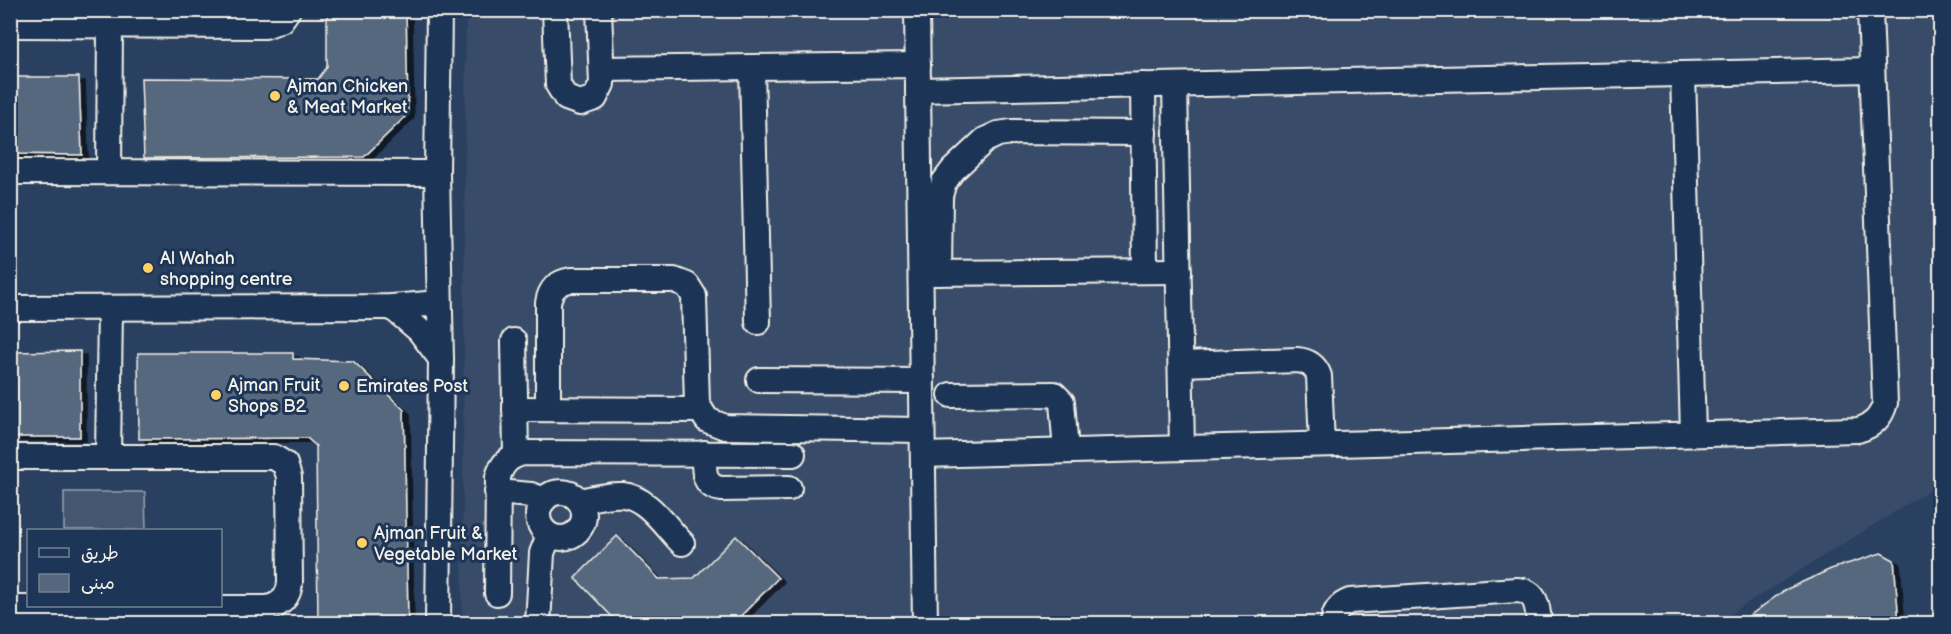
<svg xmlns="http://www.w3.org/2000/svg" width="1951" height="634" viewBox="0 0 1951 634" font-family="'Balsamiq Sans','Playpen Sans Arabic',sans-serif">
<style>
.built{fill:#374c69}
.green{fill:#445771;stroke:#9ca4ac;stroke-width:1.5}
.building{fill:#56677d;stroke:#f4f1e8;stroke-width:1.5;filter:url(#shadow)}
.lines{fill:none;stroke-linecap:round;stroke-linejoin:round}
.minor-casing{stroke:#f4f1e8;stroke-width:28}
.minor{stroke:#1d3557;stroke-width:24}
.poi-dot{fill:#ffd166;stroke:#1d3557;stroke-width:2}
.labels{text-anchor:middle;stroke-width:6;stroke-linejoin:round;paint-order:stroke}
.poi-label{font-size:18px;fill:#f4f1e8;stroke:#1d3557;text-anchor:start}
</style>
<defs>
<filter id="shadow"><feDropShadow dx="6" dy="4" stdDeviation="0" flood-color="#0009"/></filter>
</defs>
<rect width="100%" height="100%" fill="#2a4060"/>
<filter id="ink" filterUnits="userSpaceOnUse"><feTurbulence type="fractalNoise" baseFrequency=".0167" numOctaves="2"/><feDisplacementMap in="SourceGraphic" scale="12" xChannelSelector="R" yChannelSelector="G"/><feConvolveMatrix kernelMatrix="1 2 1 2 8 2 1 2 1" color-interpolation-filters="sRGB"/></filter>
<g filter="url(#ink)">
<path class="built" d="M 466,11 L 1940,11 L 1940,484 L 1715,623 L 462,624 Z"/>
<path class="green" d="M 64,492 L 145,492 L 146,530 L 64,530 Z"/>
<g class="building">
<path d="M 327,10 L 406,10 L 408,114 L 364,157 L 144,158 L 141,78 L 318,79 L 327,67 Z"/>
<path d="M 10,77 L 79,77 L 82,155 L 10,154 Z"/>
<path d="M 80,351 L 80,437 L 10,437 L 10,352 Z"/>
<path d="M 138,353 L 293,353 L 293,359 L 353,361 L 404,410 L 408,621 L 318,622 L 316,446 L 307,438 L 139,439 Z"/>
<path d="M 617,536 L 659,579 L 694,578 L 736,536 L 778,578 L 733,624 L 619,624 L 575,578 Z"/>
<path d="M 1881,553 L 1894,560 L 1899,624 L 1738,624 L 1785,590 L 1831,569 Z"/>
</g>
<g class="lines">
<defs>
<g id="minor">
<path d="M 555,10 L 558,85 L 566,98 L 580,103 L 595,98 L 602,84 L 599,10"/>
<path d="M 917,10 L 925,624"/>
<path d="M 10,25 L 265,26 L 281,20 L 288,10"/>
<path d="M 752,68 L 758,322"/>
<path d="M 602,69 L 918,65"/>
<path d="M 1683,74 L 1693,434"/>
<path d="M 1143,85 L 1145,271"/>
<path d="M 1175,85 L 1182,448"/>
<path d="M 918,90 L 1872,70"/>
<path d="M 10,172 L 437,173"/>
<path d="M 109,172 L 110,25"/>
<path d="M 923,273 L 1179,271"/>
<path d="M 939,273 L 940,196 L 944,182 L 953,170 L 985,140 L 998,134 L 1012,132 L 1144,133"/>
<path d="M 392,307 L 419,330 L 441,359"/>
<path d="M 10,308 L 392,307 L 439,303"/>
<path d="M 514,341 L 516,454"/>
<path d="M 1181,364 L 1297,360 C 1308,361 1315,365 1319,376 L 1322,444"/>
<path d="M 759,380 L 922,381"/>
<path d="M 951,395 L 1054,394 L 1062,402 L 1066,451"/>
<path d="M 515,409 L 699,410"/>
<path d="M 548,409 L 548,303 C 550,289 558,282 571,280 L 674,280 L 687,285 L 694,296 L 697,404 L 707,420 L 725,427 L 922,430"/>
<path d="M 704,453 C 704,469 702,487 722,489 L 789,488"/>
<path d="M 923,455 L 1858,430 C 1873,426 1881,418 1885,403 L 1870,10"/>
<path d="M 10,457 L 274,457 L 285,464 L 289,477 L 290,582 C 289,597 281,605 267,608 L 10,608"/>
<path d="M 108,457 L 110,308"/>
<circle cx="561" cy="515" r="23"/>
<path d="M 497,492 L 531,495 L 544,500"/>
<path d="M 580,501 C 593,498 609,494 623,495 C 647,497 666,527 682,543"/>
<path d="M 497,593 L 498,477 C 502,463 510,456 523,453 L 793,454"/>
<path d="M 438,624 L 441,359 L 437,173 L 439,10"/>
<path d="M 538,624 L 542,553 L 549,535"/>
<path d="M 1333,624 C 1334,611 1339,605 1350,601 L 1517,590 C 1537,591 1538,608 1539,624"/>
</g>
</defs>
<use href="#minor" class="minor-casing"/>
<use href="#minor" class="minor"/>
</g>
</g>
<g class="poi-dot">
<circle cx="275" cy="96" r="6"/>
<circle cx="148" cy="268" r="6"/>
<circle cx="344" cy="386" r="6"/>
<circle cx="216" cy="395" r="6"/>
<circle cx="362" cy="543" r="6"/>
</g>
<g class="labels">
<g class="poi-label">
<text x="287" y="92">Ajman Chicken<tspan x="287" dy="21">&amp; Meat Market</tspan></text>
<text x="160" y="264">Al Wahah<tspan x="160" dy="21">shopping centre</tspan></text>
<text x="228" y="391">Ajman Fruit<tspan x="228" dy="21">Shops B2</tspan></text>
<text x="356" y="392">Emirates Post</text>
<text x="374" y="539">Ajman Fruit &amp;<tspan x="374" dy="21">Vegetable Market</tspan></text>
</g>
</g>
<rect width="1951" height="634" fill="none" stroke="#1d3557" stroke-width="36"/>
<rect x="18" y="18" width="1915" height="598" fill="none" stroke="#f4f1e8" stroke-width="2" filter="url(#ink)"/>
<rect x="27" y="529" width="195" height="78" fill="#1d3557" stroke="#738091" stroke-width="1.5"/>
<rect x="39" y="548" width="30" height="9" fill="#1d3557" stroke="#738091" stroke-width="1.5"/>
<text x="81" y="559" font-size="18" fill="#f4f1e8">طريق</text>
<rect x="39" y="574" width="30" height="18" fill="#56677d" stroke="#738091" stroke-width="1.5"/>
<text x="81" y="589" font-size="18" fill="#f4f1e8">مبنى</text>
</svg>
